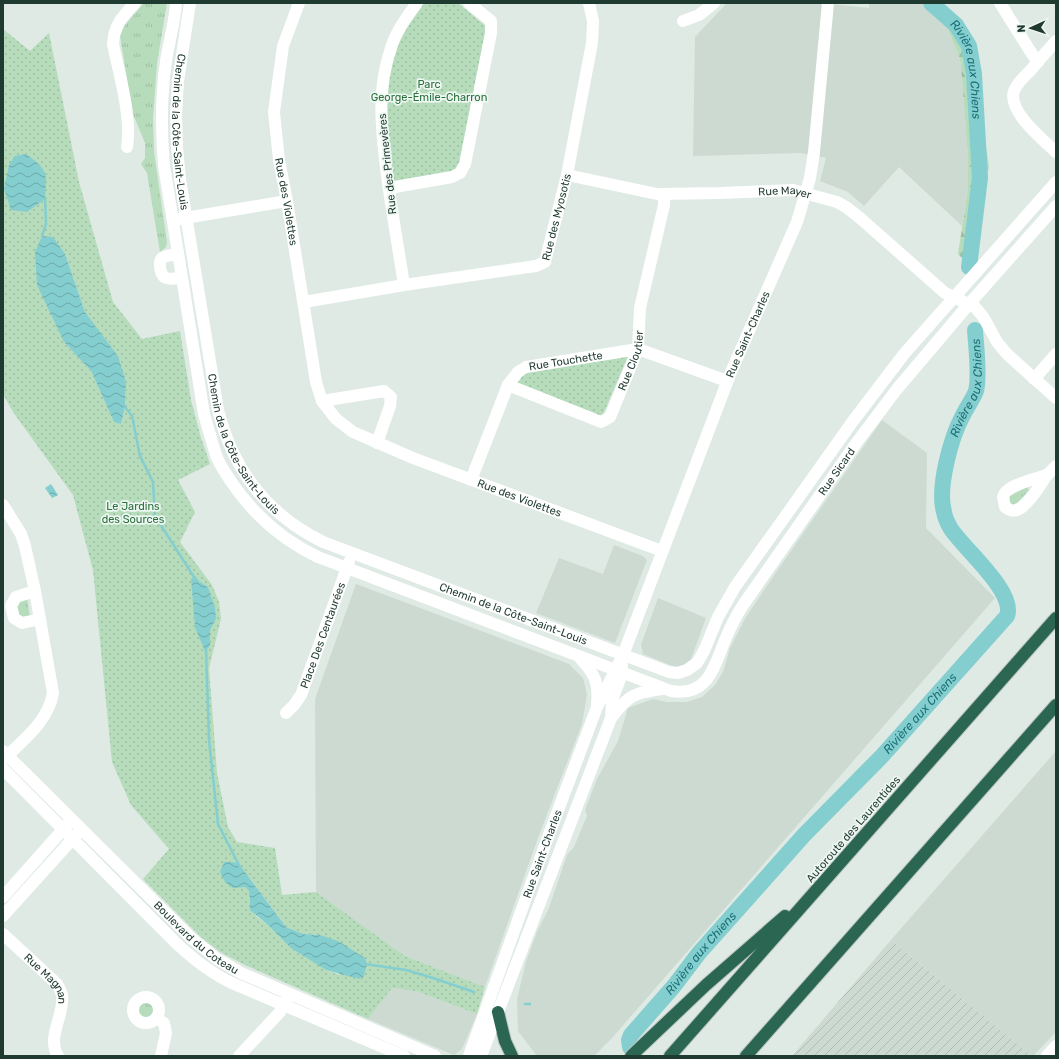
<svg xmlns="http://www.w3.org/2000/svg" width="1059" height="1059" viewBox="0 0 1059 1059" font-family="Rubik,sans-serif">
<style>
.built{fill:#ccdad2}
.industrial{fill:url(#industrial-furrows)}
.grass{fill:url(#grass-tufts)}
.forest{fill:url(#forest-firs)}
.park{fill:url(#park-dots);fill-rule:evenodd}
.water{fill:url(#water-waves)}
.lines{fill:none;stroke-linecap:round;stroke-linejoin:round}
.stream{stroke:#85ced0;stroke-width:2.5}
.river{stroke:#85ced0;stroke-width:16}
.highway-casing{stroke:#bcc4c1;stroke-width:14}
.minor{stroke:#fff;stroke-width:12}
.highway{stroke:#2b6653;stroke-width:12}
.labels{text-anchor:middle;stroke-width:3.5;stroke-linejoin:round;paint-order:stroke}
.park-label{font-size:11px;fill:#2a713d;stroke:#eef7f2}
.street-label{font-size:11px;fill:#1f3a30;stroke:#eef7f2}
.water-label{font-size:12px;font-style:italic;fill:#1a7175;stroke:#eef7f2}
</style>
<defs>
<pattern id="industrial-furrows" width="10" height="10" patternUnits="userSpaceOnUse"><rect width="10" height="10" fill="#ccdad2"/><path d="M-1 1l2-2M0 10L10 0M9 11l2-2" fill="none" stroke="#afbcb5"/></pattern>
<pattern id="grass-tufts" width="24" height="20" patternUnits="userSpaceOnUse"><rect width="24" height="20" fill="#b6dcbc"/><path d="M3 7l-1-3M5 7V3M7 7l1-3M15 17l-1-3M17 17v-4M19 17l1-3" fill="none" stroke="#9cbea2"/></pattern>
<pattern id="forest-firs" width="22" height="20" patternUnits="userSpaceOnUse"><rect width="22" height="20" fill="#b6dcbc"/><path d="M5 1l3.5 6h-7zM16 11l3.5 6h-7z" fill="#9cbea2"/></pattern>
<pattern id="park-dots" width="8" height="8" patternUnits="userSpaceOnUse"><rect width="8" height="8" fill="#b6dcbc"/><path d="M2 2h.1M6 6h.1" fill="none" stroke="#9cbea2" stroke-width="1.8" stroke-linecap="round"/></pattern>
<pattern id="water-waves" width="16" height="10" patternUnits="userSpaceOnUse"><rect width="16" height="10" fill="#85ced0"/><path d="M0 5q4-4 8 0t8 0" fill="none" stroke="#6ca8a9"/></pattern>
</defs>
<rect width="100%" height="100%" fill="#deeae3"/>
<g class="built">
<path d="M 727,3 L 821,3 L 869,8 L 869,3 L 926,3 L 935,10 L 945,22 L 960,59 L 962,78 L 968,158 L 968,189 L 962,226 L 899,167 L 864,206 L 848,192 L 820,181 L 826,158 L 801,153 L 693,156 L 695,37 Z"/>
<path d="M 882,420 L 927,453 L 926,528 L 995,598 L 612,1038 L 594,1056 L 537,1056 L 518,1031 L 517,999 L 526,962 L 537,932 L 549,908 L 567,855 L 574,847 L 587,816 L 585,810 L 597,779 L 618,741 L 628,708 L 653,699 L 667,702 L 687,702 L 702,697 L 715,685 L 723,672 L 730,648 L 746,617 L 777,571 Z"/>
<path d="M 614,545 L 643,556 L 647,560 L 615,643 L 536,613 L 559,558 L 603,574 Z"/>
<path d="M 356,584 L 569,664 L 583,678 L 587,695 L 582,724 L 539,835 L 485,987 L 405,956 L 316,892 L 315,699 Z"/>
<path d="M 658,598 L 706,618 L 691,659 L 683,666 L 675,667 L 643,654 L 641,645 Z"/>
<path d="M 1056,751 L 1056,1032 L 1033,1056 L 1032,1056 L 891,940 Z"/>
<path d="M 392,988 L 416,991 L 477,1014 L 462,1049 L 454,1055 L 368,1019 Z"/>
</g>
<path class="industrial" d="M 891,940 L 1032,1056 L 792,1056 Z"/>
<g class="grass">
<path d="M 144,3 L 167,3 L 157,63 L 153,118 L 154,152 L 167,242 L 166,247 L 160,252 L 147,173 L 141,164 L 145,158 L 145,143 L 133,114 L 120,36 L 125,25 Z"/>
<path d="M 1027,487 L 1029,490 L 1017,503 L 1013,504 L 1009,502 L 1010,496 Z"/>
<path d="M 27,598 L 30,617 L 24,618 L 17,614 L 16,607 L 18,600 Z"/>
<circle cx="146" cy="1009" r="10"/>
</g>
<path class="forest" d="M 926,3 L 940,3 L 949,11 L 968,37 L 978,56 L 982,73 L 981,89 L 983,127 L 989,167 L 984,188 L 974,248 L 971,256 L 963,259 L 958,254 L 968,189 L 968,158 L 962,78 L 960,59 L 945,22 L 935,10 Z"/>
<g class="park">
<path d="M 420,3 L 458,3 L 489,29 L 459,171 L 391,185 L 382,132 L 391,47 Z"/>
<path d="M 3,29 L 30,51 L 49,33 L 79,182 L 113,302 L 142,339 L 180,331 L 191,400 L 201,438 L 210,464 L 178,480 L 195,512 L 180,542 L 212,585 L 219,602 L 221,619 L 209,668 L 217,773 L 228,827 L 237,842 L 275,848 L 282,895 L 316,892 L 405,956 L 485,987 L 477,1014 L 416,991 L 392,988 L 368,1019 L 245,965 L 220,952 L 202,938 L 143,879 L 169,849 L 131,805 L 112,762 L 93,570 L 73,495 L 13,412 L 3,394 ZM 65,254 L 85,312 L 126,382 L 125,407 L 121,424 L 114,422 L 91,371 L 64,342 ZM 192,579 L 199,581 L 208,587 L 216,619 L 210,629 L 210,646 L 205,650 L 195,628 ZM 249,877 L 286,927 L 303,934 L 320,935 L 340,975 L 326,970 L 256,916 L 249,902 L 249,891 L 245,887 Z"/>
<path d="M 628,356 L 602,417 L 516,384 L 523,372 Z"/>
</g>
<g class="water">
<path d="M 26,154 C 48,170 47,172 45,199 L 27,212 L 11,210 L 4,189 L 9,165 L 15,156 Z"/>
<path d="M 42,236 L 53,237 L 65,254 L 85,312 L 118,356 L 126,382 L 125,407 L 121,424 L 114,422 L 91,371 L 64,342 L 37,285 L 35,252 Z"/>
<path d="M 51,484 L 58,495 L 52,498 L 45,488 Z"/>
<path d="M 195,576 L 199,581 L 208,587 L 215,608 L 216,619 L 210,630 L 210,646 L 205,651 L 195,628 L 191,579 Z"/>
<path d="M 224,862 L 233,862 L 239,864 L 286,927 L 303,934 L 320,935 L 338,941 L 365,958 L 367,964 L 364,976 L 359,979 L 326,970 L 291,948 L 269,926 L 250,910 L 249,891 L 245,887 L 233,888 L 225,882 L 220,872 Z"/>
</g>
<g class="lines">
<g class="stream">
<path d="M 42,236 L 46,224 L 45,199"/>
<path d="M 125,407 L 132,416 L 140,456 L 153,482 L 155,516 L 194,577"/>
<path d="M 206,649 L 209,740 L 218,824 L 240,867"/>
<path d="M 365,964 L 406,970 L 433,978 L 474,992"/>
<path d="M 525,1004 L 530,1004"/>
<path d="M 626,1040 L 629,1040"/>
</g>
<g class="river">
<path id="s1" d="M 931,3 L 956,25 L 969,46 L 974,74 L 980,178 L 969,267"/>
<path id="s2" d="M 630,1047 L 629,1040 L 631,1035 L 674,986 L 699,953 L 804,835 L 882,756 L 1007,616 C 1016,592 964,549 951,529 C 948,524 945,518 944,512 C 937,488 951,437 963,415 C 967,407 973,399 976,391 C 980,376 976,346 975,330"/>
</g>
<defs>
<g id="highway">
<path d="M 498,1012 L 505,1041 L 512,1056"/>
<path d="M 631,1056 L 706,985 L 785,916"/>
<path d="M 670,1056 L 1056,618"/>
<path d="M 746,1056 L 1056,705"/>
</g>
</defs>
<use href="#highway" class="highway-casing"/>
<g class="minor">
<path id="s3" d="M 176,3 C 175,22 169,41 166,61 C 161,96 161,131 164,166 L 204,414 C 208,428 212,442 216,455 C 219,464 225,472 230,480 C 252,513 282,540 318,557 L 671,691 C 708,697 714,667 725,640 C 730,628 736,616 743,605 L 857,442 L 897,389 L 969,304 L 1056,206"/>
<path id="s4" d="M 190,3 L 178,81 L 176,116 L 177,147 L 180,179 L 218,410 C 233,470 268,515 323,542 L 669,672 L 678,673 L 687,670 L 697,663 L 704,651 L 718,617 L 735,587 L 853,421 L 904,354 L 1056,182"/>
<path id="s5" d="M 299,3 L 283,46 L 274,112 L 279,160 L 287,201 L 316,382 L 322,401 L 336,419 L 353,432 L 413,458 L 662,551"/>
<path d="M 1000,3 L 1032,54 L 1038,62"/>
<path d="M 683,21 L 699,15 L 714,3"/>
<path d="M 1056,41 C 1047,51 1038,61 1030,71 C 1024,77 1017,83 1014,91 C 1007,111 1043,140 1056,152"/>
<path d="M 127,147 C 132,117 119,74 113,44 C 114,25 122,17 135,3"/>
<path id="s6" d="M 567,175 L 657,194 L 721,193 L 793,190 L 837,202 L 846,207 L 860,218 L 945,293 L 975,307 L 984,318 L 997,342 L 1007,354 L 1056,398"/>
<path d="M 389,188 L 452,177 L 460,173 L 465,164 L 491,33 L 491,21 L 469,3"/>
<path d="M 179,219 L 287,201"/>
<path d="M 178,254 C 174,255 166,255 162,258 C 158,262 160,276 166,278 C 171,280 177,278 182,277"/>
<path d="M 404,285 C 398,246 391,207 386,168 C 381,126 377,88 391,48 C 396,31 407,17 417,3"/>
<path id="s7" d="M 304,302 L 404,285 L 536,266 L 545,262 L 567,175 L 592,43 L 593,21 L 589,3"/>
<path d="M 1034,379 L 1056,354"/>
<path id="s8" d="M 508,385 L 601,422 L 610,417 L 638,349 L 640,308 L 664,205 L 664,194"/>
<path d="M 322,401 L 384,391 L 391,397 L 390,406 L 377,443"/>
<path d="M 1047,475 C 1041,484 1028,506 1017,510 C 1013,512 1009,510 1005,507 L 1003,497 C 1005,485 1036,479 1047,475 Z"/>
<path d="M 1047,475 L 1056,466"/>
<path id="s9" d="M 471,480 L 508,385 L 518,372 L 526,367 L 638,349 L 727,381"/>
<path d="M 3,505 L 21,534 L 25,546 L 35,591 L 53,693 C 48,722 23,740 3,760"/>
<path d="M 35,591 L 16,597 L 11,606 L 14,618 L 22,623 L 40,619"/>
<path d="M 580,658 C 595,674 599,683 597,704"/>
<path id="s10" d="M 286,713 L 294,705 L 301,695 L 349,562"/>
<path d="M 612,717 C 628,695 636,692 663,689"/>
<path id="s11" d="M 3,751 L 191,938 L 217,959 L 241,973 L 435,1056"/>
<path d="M 3,769 L 176,943 C 194,960 212,974 234,984 L 404,1056"/>
<path d="M 3,897 L 67,825"/>
<path d="M 3,916 L 78,833"/>
<path id="s12" d="M 3,934 L 57,984 C 59,987 61,991 62,995 C 65,1015 46,1037 58,1056"/>
<circle cx="146" cy="1010" r="13"/>
<path d="M 156,1018 L 164,1023 L 166,1033 L 161,1056"/>
<path d="M 239,1056 L 280,1012 L 287,999"/>
<path id="s13" d="M 469,1056 L 548,837 L 597,707 L 623,655 L 731,372 L 797,222 L 810,178 L 814,152 L 828,3"/>
<path d="M 481,1056 L 611,718 L 612,700 L 620,679 L 622,665"/>
<path d="M 1047,1056 L 1056,1046"/>
</g>
<use href="#highway" class="highway"/>
</g>
<g class="labels">
<g class="park-label">
<text x="429" y="88">Parc<tspan x="429" dy="13">George-Émile-Charron</tspan></text>
<text x="133" y="510">Le Jardins<tspan x="133" dy="13">des Sources</tspan></text>
</g>
<g class="street-label">
<text dy="4" stroke="none"><textPath href="#s4" startOffset="130">Chemin de la Côte-Saint-Louis</textPath></text>
<text transform="translate(387 164) rotate(-96)" y="4">Rue des Primevères</text>
<text dy="4" stroke="none"><textPath href="#s6" startOffset="220">Rue Mayer</textPath></text>
<text dy="4" stroke="none"><textPath href="#s5" startOffset="203">Rue des Violettes</textPath></text>
<text dy="4" stroke="none"><textPath href="#s7" startOffset="291">Rue des Myosotis</textPath></text>
<text dy="4" stroke="none"><textPath href="#s13" startOffset="774">Rue Saint-Charles</textPath></text>
<text dy="4" stroke="none"><textPath href="#s8" startOffset="171">Rue Cloutier</textPath></text>
<text dy="4" stroke="none"><textPath href="#s9" startOffset="168">Rue Touchette</textPath></text>
<text dy="4" stroke="none"><textPath href="#s4" startOffset="453">Chemin de la Côte-Saint-Louis</textPath></text>
<text dy="4" stroke="none"><textPath href="#s3" startOffset="1268">Rue Sicard</textPath></text>
<text dy="4" stroke="none"><textPath href="#s5" startOffset="629">Rue des Violettes</textPath></text>
<text dy="4" stroke="none"><textPath href="#s4" startOffset="789">Chemin de la Côte-Saint-Louis</textPath></text>
<text dy="4" stroke="none"><textPath href="#s10" startOffset="87">Place Des Centaurées</textPath></text>
<text transform="translate(853 829) rotate(-49)" y="4">Autoroute des Laurentides</text>
<text dy="4" stroke="none"><textPath href="#s13" startOffset="215">Rue Saint-Charles</textPath></text>
<text dy="4" stroke="none"><textPath href="#s11" startOffset="269">Boulevard du Coteau</textPath></text>
<text dy="4" stroke="none"><textPath href="#s12" startOffset="63">Rue Magnan</textPath></text>
</g>
<g class="water-label">
<text dy="4" stroke="none"><textPath href="#s1" startOffset="80">Rivière aux Chiens</textPath></text>
<text dy="4" stroke="none"><textPath href="#s2" startOffset="829">Rivière aux Chiens</textPath></text>
<text dy="4" stroke="none"><textPath href="#s2" startOffset="445">Rivière aux Chiens</textPath></text>
<text dy="4" stroke="none"><textPath href="#s2" startOffset="120">Rivière aux Chiens</textPath></text>
</g>
</g>
<rect width="1059" height="1059" fill="none" stroke="#1f3a30" stroke-width="8"/>
<g transform="translate(1031 28) rotate(267)" stroke="#eef7f2" stroke-width="3" paint-order="stroke">
<path d="M0-3L7 15L0 10L-7 15Z" fill="#1f3a30"/>
<text y="-6" font-size="11" font-weight="bold" text-anchor="middle" fill="#1f3a30">N</text>
</g>
</svg>
